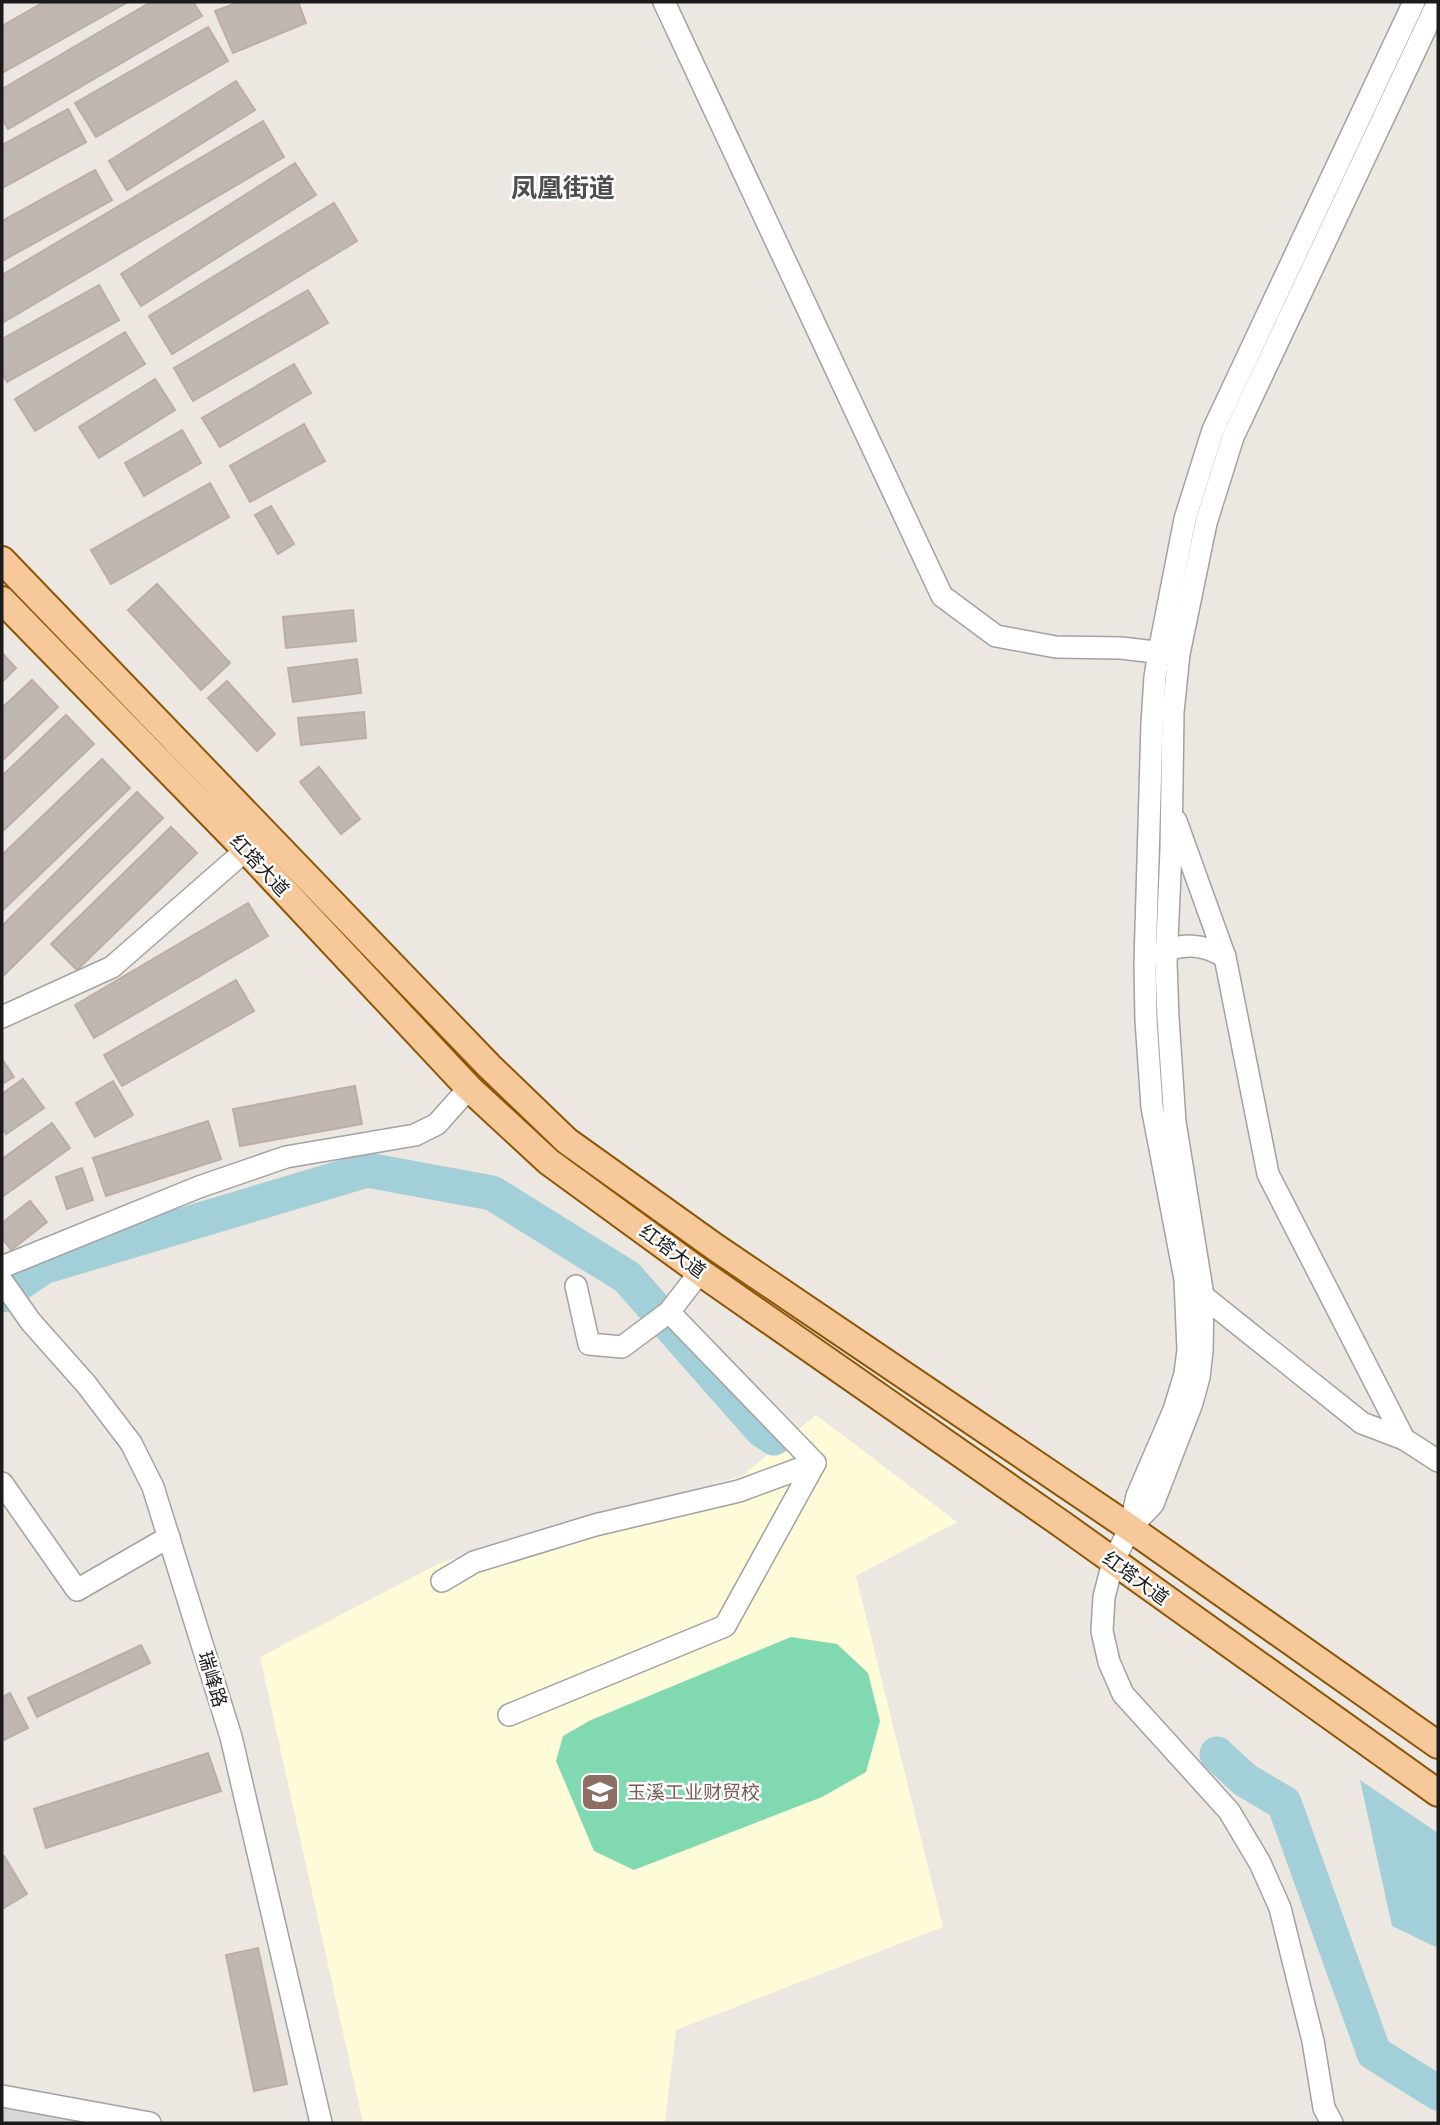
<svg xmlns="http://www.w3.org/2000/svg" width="1440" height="2125" viewBox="0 0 1440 2125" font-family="'Archivo Narrow','Noto Sans SC',sans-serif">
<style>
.residential{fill:#d9d8d8}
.education{fill:#fdfbd8}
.pitch{fill:#80d9b1}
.water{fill:#a2cfd8}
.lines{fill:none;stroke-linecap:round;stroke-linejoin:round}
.river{stroke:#a2cfd8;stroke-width:35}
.building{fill:#c0b7b0;stroke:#bdada4;stroke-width:2}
.minor-casing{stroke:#a2a2a2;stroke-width:24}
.major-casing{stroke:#8b5706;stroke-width:30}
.minor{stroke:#fff;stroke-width:21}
.major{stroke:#f7c99a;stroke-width:26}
.labels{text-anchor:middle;stroke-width:5;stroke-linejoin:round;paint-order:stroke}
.street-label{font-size:19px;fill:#1b1b1b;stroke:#fff}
.education-label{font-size:19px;fill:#785e54;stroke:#fff;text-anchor:start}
.district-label{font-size:26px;font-weight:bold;fill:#4e4e4e;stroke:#fff}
</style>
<rect width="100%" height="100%" fill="#ece7e0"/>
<path class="residential" d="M 2,2104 L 85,2123 L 2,2123 Z"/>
<path class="education" d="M 816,1415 L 957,1522 L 856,1576 L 943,1927 L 676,2030 L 665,2123 L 363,2123 L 260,1657 L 440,1563 L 742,1476 Z"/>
<path class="pitch" d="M 791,1637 L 837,1644 L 868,1673 L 880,1721 L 866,1772 L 822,1797 L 634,1870 L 594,1851 L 556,1761 L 563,1736 L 591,1720 Z"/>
<path class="water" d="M 1360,1780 L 1438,1833 L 1438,1948 L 1392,1926 Z"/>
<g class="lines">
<g class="river">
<path d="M 2,1295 L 43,1267 L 367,1170 L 492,1193 L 627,1277 L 762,1430 L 774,1438"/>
<path d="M 1217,1754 L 1245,1780 L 1284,1803 L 1374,2053 L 1438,2093"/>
</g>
</g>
<g class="building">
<path d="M 44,2 L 128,2 L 2,73 L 2,26 Z"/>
<path d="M 151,2 L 193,2 L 202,16 L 8,129 L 2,118 L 2,89 Z"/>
<path d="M 239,2 L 298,2 L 306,23 L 233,53 L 215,11 Z"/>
<path d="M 208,27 L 228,61 L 96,137 L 75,103 Z"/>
<path d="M 236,81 L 255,110 L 127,190 L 109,161 Z"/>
<path d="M 68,109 L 86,142 L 2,188 L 2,145 Z"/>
<path d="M 263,121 L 284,157 L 2,323 L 2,275 Z"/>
<path d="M 295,163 L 316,195 L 141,306 L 121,274 Z"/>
<path d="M 95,170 L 112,200 L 2,261 L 2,221 Z"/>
<path d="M 334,203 L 357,241 L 172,354 L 149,316 Z"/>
<path d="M 99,285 L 119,320 L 7,382 L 2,373 L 2,339 Z"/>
<path d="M 308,290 L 328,323 L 193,401 L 174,368 Z"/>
<path d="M 125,332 L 145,364 L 35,431 L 15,399 Z"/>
<path d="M 294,364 L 311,393 L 220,447 L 202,418 Z"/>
<path d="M 155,379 L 175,410 L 99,458 L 79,427 Z"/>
<path d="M 304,424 L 325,461 L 250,502 L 230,466 Z"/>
<path d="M 182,430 L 201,463 L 144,496 L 125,463 Z"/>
<path d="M 210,483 L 229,517 L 111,584 L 91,550 Z"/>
<path d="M 271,506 L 294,544 L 278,554 L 255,515 Z"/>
<path d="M 157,584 L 230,663 L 201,690 L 128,610 Z"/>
<path d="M 353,610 L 356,641 L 286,648 L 283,617 Z"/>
<path d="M 2,653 L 16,668 L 2,682 Z"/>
<path d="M 357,659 L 361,693 L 293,702 L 288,668 Z"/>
<path d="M 32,680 L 58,707 L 2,761 L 2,708 Z"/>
<path d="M 227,681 L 275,734 L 257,751 L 208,698 Z"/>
<path d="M 364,712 L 366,738 L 301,745 L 298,718 Z"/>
<path d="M 66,715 L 94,744 L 2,832 L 2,776 Z"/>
<path d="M 102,759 L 130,788 L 2,911 L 2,855 Z"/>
<path d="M 319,767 L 360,819 L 341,834 L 300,782 Z"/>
<path d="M 137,792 L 163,818 L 2,977 L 2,926 Z"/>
<path d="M 171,827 L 197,853 L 77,970 L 51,944 Z"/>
<path d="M 248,903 L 268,936 L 94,1038 L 75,1005 Z"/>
<path d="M 236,980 L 254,1011 L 122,1086 L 104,1055 Z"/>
<path d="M 2,1059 L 14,1077 L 2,1084 Z"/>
<path d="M 23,1079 L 44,1108 L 6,1134 L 2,1128 L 2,1094 Z"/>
<path d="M 113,1081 L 133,1115 L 95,1137 L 76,1103 Z"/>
<path d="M 355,1086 L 362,1124 L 240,1146 L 233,1109 Z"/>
<path d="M 208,1121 L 221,1159 L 106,1196 L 93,1158 Z"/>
<path d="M 52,1123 L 70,1148 L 2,1197 L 2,1159 Z"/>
<path d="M 82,1168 L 93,1200 L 67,1209 L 56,1177 Z"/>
<path d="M 30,1201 L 47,1222 L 11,1250 L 2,1238 L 2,1223 Z"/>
<path d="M 141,1645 L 150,1663 L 37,1717 L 28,1698 Z"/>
<path d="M 10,1693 L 28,1728 L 2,1741 L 2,1697 Z"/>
<path d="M 208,1753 L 221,1791 L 46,1848 L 34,1809 Z"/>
<path d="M 4,1856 L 27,1894 L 2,1909 L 2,1858 Z"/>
<path d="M 258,1948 L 287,2084 L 254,2091 L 226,1955 Z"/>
</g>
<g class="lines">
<defs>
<g id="minor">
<path d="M 664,2 L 942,596 L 996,636 L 1056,647 L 1121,648 L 1172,654"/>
<path d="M 1176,821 L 1225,957 L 1268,1174 L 1404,1439 L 1438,1461"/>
<path d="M 1157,954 C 1182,943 1202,943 1225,957"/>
<path d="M 2,1017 L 112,967 L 246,850"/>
<path d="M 2,1267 L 199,1187 L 286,1157 L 415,1135 L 437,1124 L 469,1088"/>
<path d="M 2,1281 L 31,1322 L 86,1384 L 131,1443 L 153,1487 L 231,1737 L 321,2123"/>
<path d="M 576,1286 L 589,1344 L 622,1347 L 669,1312 L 700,1272"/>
<path d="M 1195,1294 L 1203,1296 L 1362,1423 L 1404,1439"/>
<path d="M 2,1483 L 77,1590 L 169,1537"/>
<path d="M 1132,1526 L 1153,1504 L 1192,1403 L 1199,1377 L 1202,1351 L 1203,1296 L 1175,1122 L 1168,1018 L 1166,963 L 1171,850 L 1173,712 L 1179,654 L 1206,523 L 1233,437 L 1438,2"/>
<path d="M 442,1581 L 474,1562 L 595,1525 L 739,1491 L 815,1463 L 669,1312"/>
<path d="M 509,1715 L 725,1626 L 815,1463"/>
<path d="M 2,2096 L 150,2123"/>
<path d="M 1332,2123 L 1324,2108 L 1313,2041 L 1280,1908 L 1260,1863 L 1229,1811 L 1123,1694 L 1109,1662 L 1102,1631 L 1104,1597 L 1113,1562 L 1130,1528 L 1137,1496 L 1174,1410 L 1185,1374 L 1188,1350 L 1185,1279 L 1152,1107 L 1146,1020 L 1145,963 L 1152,724 L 1155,677 L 1159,652 L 1185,519 L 1213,430 L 1414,2"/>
</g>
<g id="major">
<path d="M 2,560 L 489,1066 L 567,1141 L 715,1247 L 1130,1528 L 1438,1745"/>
<path d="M 2,600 L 246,850 L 469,1088 L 549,1162 L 700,1272 L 1063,1525 L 1438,1793"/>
</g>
</defs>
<use href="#minor" class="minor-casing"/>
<use href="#major" class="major-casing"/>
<use href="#minor" class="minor"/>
<use href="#major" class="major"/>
</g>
<defs>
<symbol id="school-square" viewBox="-11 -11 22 22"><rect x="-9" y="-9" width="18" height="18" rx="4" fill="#8d6e63" stroke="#fff"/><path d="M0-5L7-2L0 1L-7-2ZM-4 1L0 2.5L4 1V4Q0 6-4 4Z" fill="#fff"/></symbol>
</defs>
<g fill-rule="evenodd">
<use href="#school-square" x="578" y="1770" width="44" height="44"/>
</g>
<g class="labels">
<g class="street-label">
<text transform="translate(260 865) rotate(47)" y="7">红塔大道</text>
<text transform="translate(673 1251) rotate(36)" y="7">红塔大道</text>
<text transform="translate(1136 1578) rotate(36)" y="7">红塔大道</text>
<text transform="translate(213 1679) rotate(73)" y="7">瑞峰路</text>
</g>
<g class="education-label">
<text x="627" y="1799">玉溪工业财贸校</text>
</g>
<g class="district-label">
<text x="563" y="197">凤凰街道</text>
</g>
</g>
<rect width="1440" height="2125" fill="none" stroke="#1b1b1b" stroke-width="7"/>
</svg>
